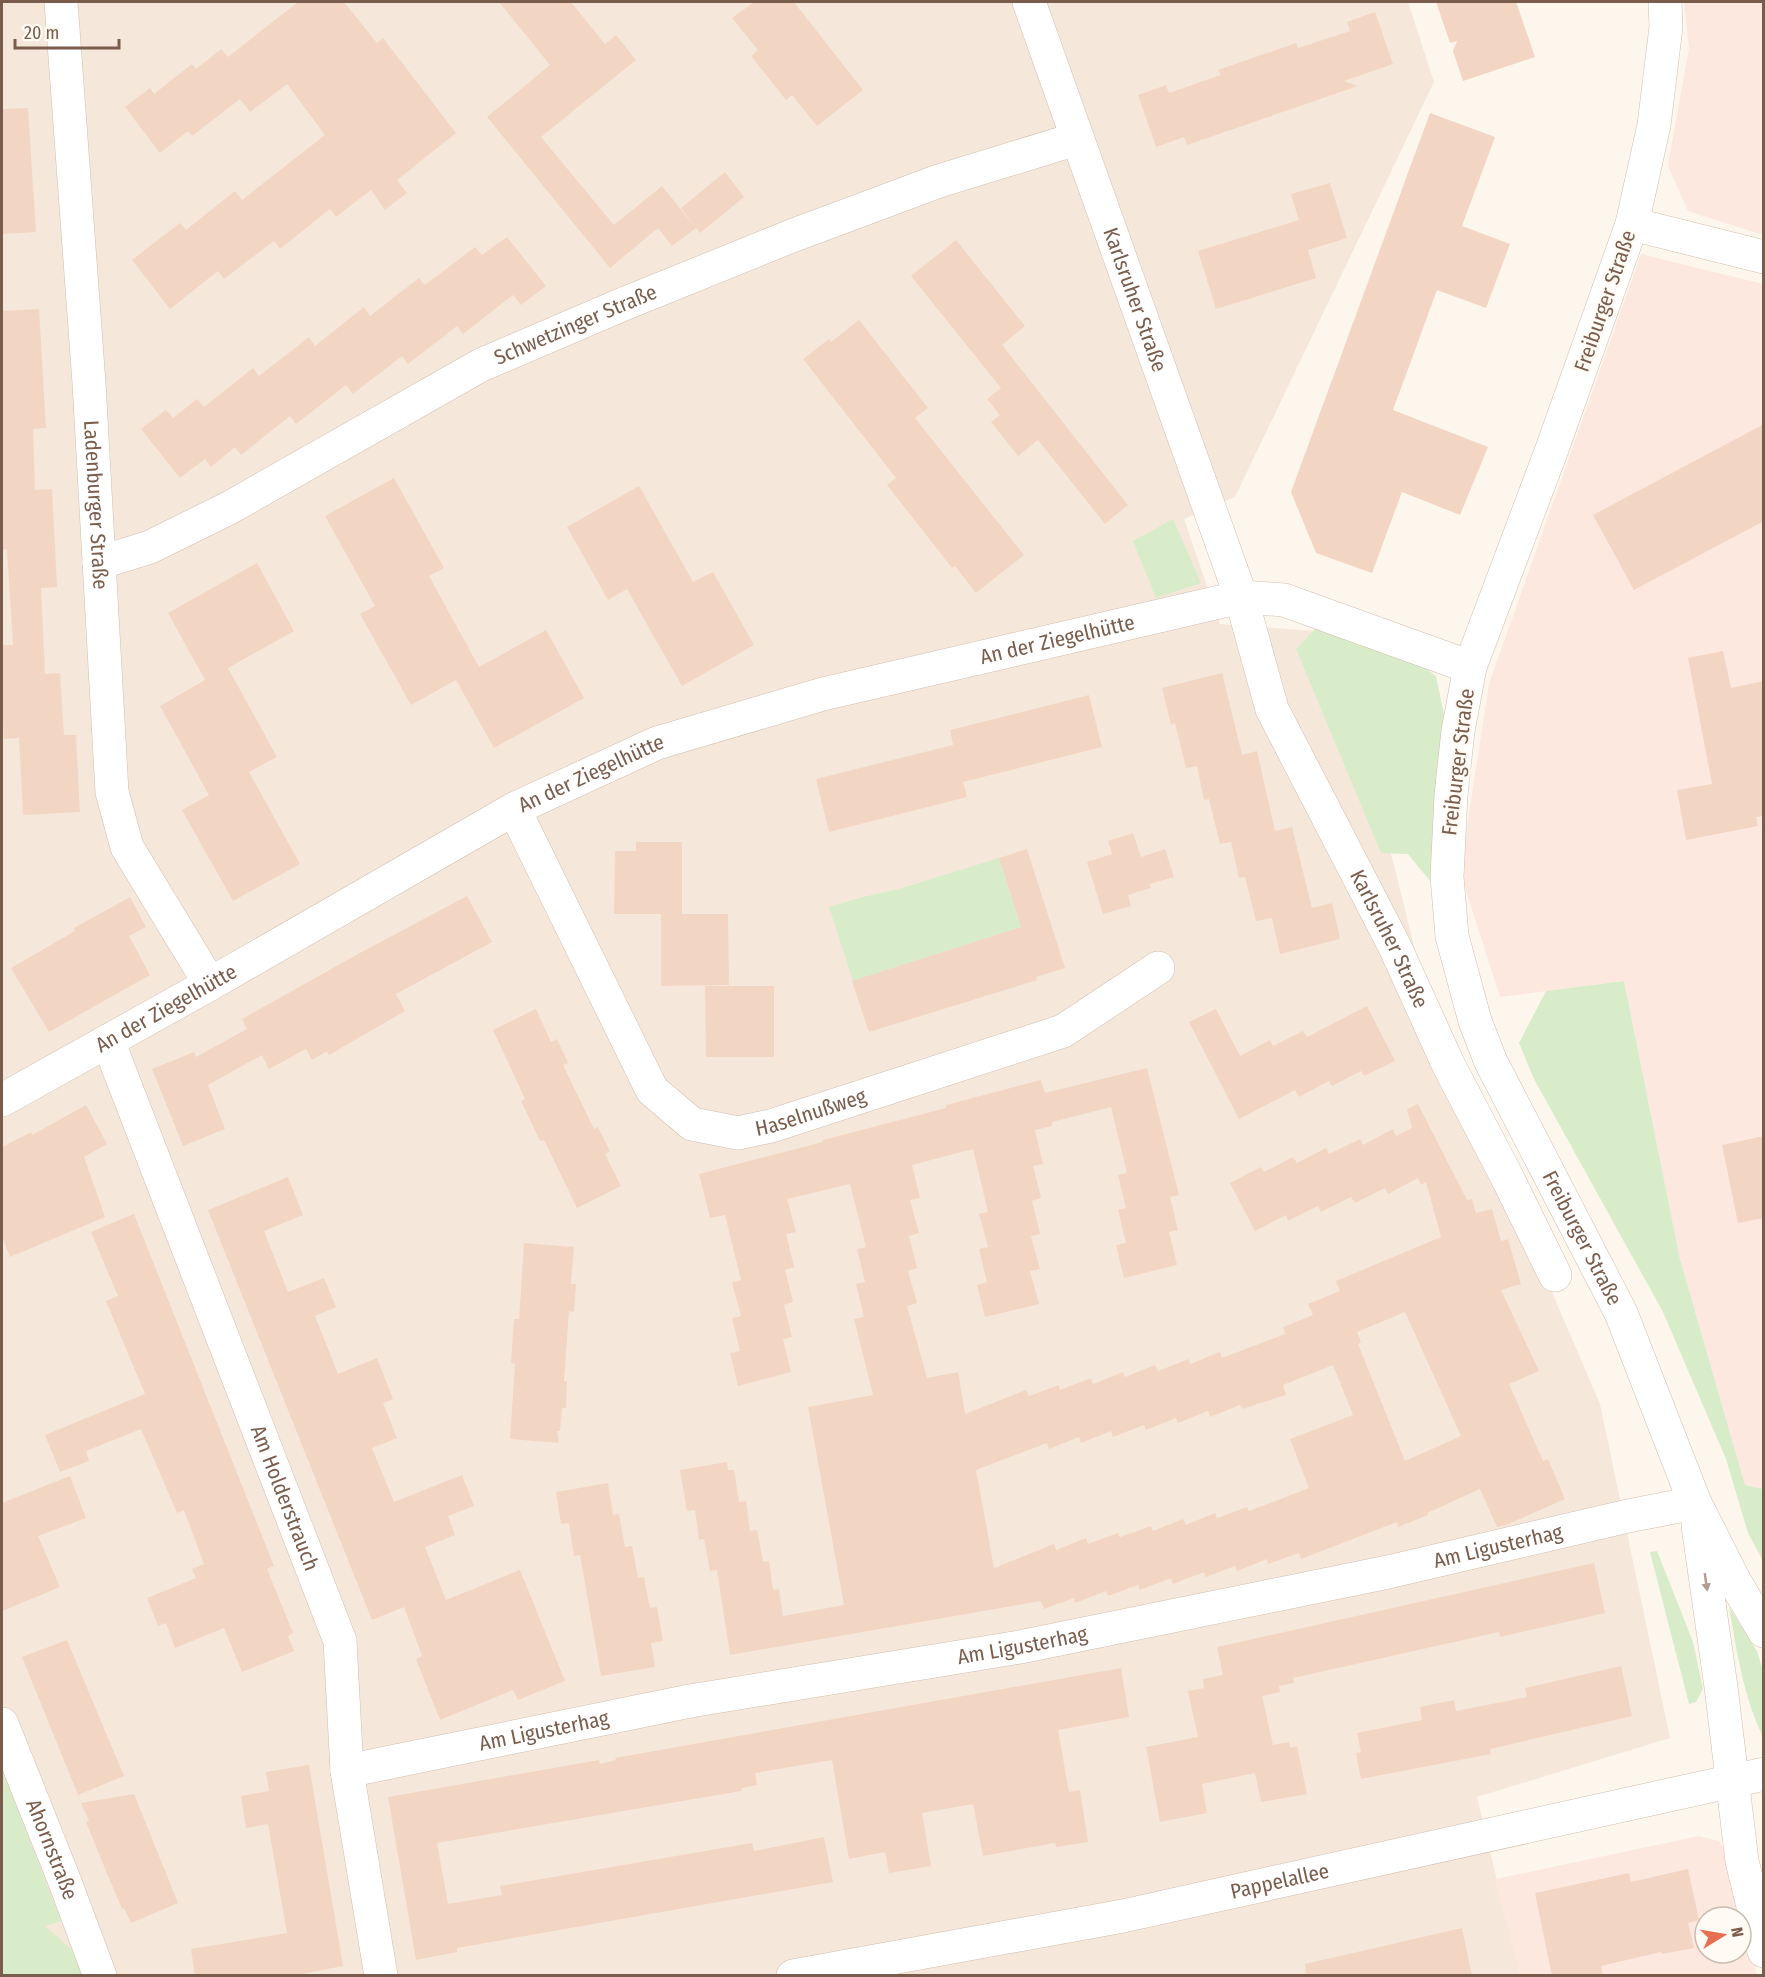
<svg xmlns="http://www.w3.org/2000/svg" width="1765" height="1977" viewBox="0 0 1765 1977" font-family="'Fira Sans Condensed',sans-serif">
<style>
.residential{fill:#f5e8da}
.commercial{fill:#fde8e0;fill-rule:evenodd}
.green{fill:#d8ecc9}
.building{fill:#f3d5c3;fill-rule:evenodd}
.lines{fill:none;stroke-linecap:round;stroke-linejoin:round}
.street-casing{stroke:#d1beb0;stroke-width:34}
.street{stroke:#fff;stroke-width:33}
.oneway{fill:#af9d94}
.labels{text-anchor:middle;stroke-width:5;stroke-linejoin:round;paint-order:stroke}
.street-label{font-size:21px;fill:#7a5c4d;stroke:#fffaf3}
</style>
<rect width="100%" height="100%" fill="#fdf6ec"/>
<path class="residential" d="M 2,2 L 1408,2 L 1434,82 L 1235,497 L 1184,519 L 1220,624 L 1316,631 L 1390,850 L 1429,1006 L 1600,1404 L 1670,1738 L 1477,1797 L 1520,1975 L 2,1976 Z"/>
<g class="commercial">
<path d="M 1684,2 L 1763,2 L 1763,235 L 1688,211 L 1668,166 L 1689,48 Z"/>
<path d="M 1641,254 L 1763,284 L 1763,1489 L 1745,1485 L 1680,1259 L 1624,981 L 1500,997 L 1460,872 L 1489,684 Z"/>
<path d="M 1699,1836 L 1719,1841 L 1728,1856 L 1757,1975 L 1520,1975 L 1495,1879 ZM 1705,1917 L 1741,1917 L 1741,1953 L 1705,1953 Z"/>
</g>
<g class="green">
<path d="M 1173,519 L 1201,583 L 1156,598 L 1133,541 Z"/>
<path d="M 1318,626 L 1402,651 L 1436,676 L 1446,724 L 1431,882 L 1408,854 L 1381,853 L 1296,649 Z"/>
<path d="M 999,858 L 1021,927 L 853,981 L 829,907 L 863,897 L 899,889 Z"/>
<path d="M 1624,981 L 1680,1259 L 1745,1485 L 1763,1489 L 1763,1561 L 1748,1533 L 1726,1459 L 1663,1312 L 1534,1079 L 1519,1043 L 1546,991 Z"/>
<path d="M 1657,1551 L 1693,1642 L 1703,1689 L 1696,1702 L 1689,1704 L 1650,1552 Z"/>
<path d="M 1729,1607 L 1757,1651 L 1763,1671 L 1763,1737 C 1743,1695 1737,1652 1729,1607 Z"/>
<path d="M 2,1769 L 61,1921 L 45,1926 L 72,1950 L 82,1975 L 2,1975 Z"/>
</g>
<g class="building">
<path d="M 298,2 L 344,2 L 377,43 L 383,38 L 456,133 L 397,180 L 407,193 L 385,210 L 371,190 L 336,217 L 330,209 L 280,249 L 274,241 L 224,279 L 218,271 L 170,309 L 132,260 L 180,223 L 186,230 L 235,191 L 242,200 L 325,135 L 287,84 L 250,112 L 240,99 L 192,136 L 188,131 L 160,153 L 125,107 L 150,88 L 154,94 L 192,64 L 196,69 L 221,49 L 228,57 Z"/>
<path d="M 499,2 L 571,2 L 605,44 L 616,35 L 636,60 L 541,137 L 614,225 L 662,186 L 696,228 L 672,246 L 658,228 L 610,268 L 487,117 L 550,65 Z"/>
<path d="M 754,2 L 794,2 L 863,90 L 817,126 L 792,95 L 786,100 L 751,56 L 758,50 L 732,18 Z"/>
<path d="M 1436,2 L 1516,2 L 1535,57 L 1463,81 L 1453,51 L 1457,41 L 1450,43 Z"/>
<path d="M 1375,12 L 1393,64 L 1344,81 L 1358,86 L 1187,145 L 1184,137 L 1156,147 L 1138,95 L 1166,85 L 1169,93 L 1221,75 L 1218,70 L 1296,43 L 1298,48 L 1350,31 L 1347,22 Z"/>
<path d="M 28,108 L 36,232 L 2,234 L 2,109 Z"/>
<path d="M 1430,113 L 1495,137 L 1462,226 L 1510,244 L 1486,308 L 1437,290 L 1393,410 L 1488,447 L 1460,515 L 1402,492 L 1372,573 L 1316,553 L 1291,492 Z"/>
<path d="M 725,172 L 744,197 L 700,233 L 681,208 Z"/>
<path d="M 1330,183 L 1347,238 L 1308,250 L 1316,278 L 1216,309 L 1198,251 L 1299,220 L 1291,194 Z"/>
<path d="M 507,237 L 546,286 L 521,305 L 513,295 L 463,334 L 457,326 L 408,364 L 402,356 L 353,394 L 346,385 L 296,424 L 290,416 L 241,455 L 235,447 L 211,467 L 205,459 L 180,478 L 141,429 L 166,410 L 173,418 L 197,399 L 204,407 L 253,368 L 259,376 L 309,337 L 315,346 L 364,307 L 370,316 L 419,278 L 425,285 L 475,247 L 482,255 Z"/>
<path d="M 956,240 L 1025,326 L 1002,345 L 1128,505 L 1105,524 L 1038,440 L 1018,456 L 991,422 L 1000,415 L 987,399 L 1001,388 L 911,276 Z"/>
<path d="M 39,309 L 46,428 L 33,429 L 35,490 L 52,489 L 57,587 L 41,588 L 45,674 L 60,673 L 64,735 L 76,735 L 80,812 L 23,815 L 19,738 L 4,739 L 2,698 L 2,645 L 13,645 L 7,549 L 2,550 L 2,311 Z"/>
<path d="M 859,320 L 928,408 L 915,418 L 1024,555 L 976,593 L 955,566 L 952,568 L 887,485 L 896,478 L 803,359 L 829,339 L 831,342 Z"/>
<path d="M 1764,424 L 1764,521 L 1634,590 L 1593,515 Z"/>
<path d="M 394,478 L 444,568 L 429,576 L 479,667 L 546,630 L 584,698 L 494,748 L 456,680 L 411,705 L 360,614 L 375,606 L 325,516 Z"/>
<path d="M 639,486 L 693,582 L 713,572 L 754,645 L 682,686 L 627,589 L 608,600 L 567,527 Z"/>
<path d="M 257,563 L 294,631 L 228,668 L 277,757 L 249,772 L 300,864 L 233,901 L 182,810 L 209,795 L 160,706 L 205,680 L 168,613 Z"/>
<path d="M 1723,651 L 1731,688 L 1764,681 L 1764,816 L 1756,817 L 1758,826 L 1686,840 L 1677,790 L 1712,784 L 1688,658 Z"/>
<path d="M 1222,673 L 1242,755 L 1257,751 L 1275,831 L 1292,827 L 1312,908 L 1332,903 L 1340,939 L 1280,954 L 1272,918 L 1256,921 L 1245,877 L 1239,878 L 1231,842 L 1220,844 L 1209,799 L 1204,800 L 1197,766 L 1186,768 L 1175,723 L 1171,725 L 1162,688 Z"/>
<path d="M 1089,695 L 1102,747 L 963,782 L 967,797 L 829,832 L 816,779 L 953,745 L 950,730 Z"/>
<path d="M 1133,833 L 1141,857 L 1165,849 L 1174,877 L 1150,884 L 1151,888 L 1128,895 L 1131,906 L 1103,914 L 1087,862 L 1112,854 L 1108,841 Z"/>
<path d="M 636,842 L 682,842 L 682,914 L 614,914 L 615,851 L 636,851 Z"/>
<path d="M 1027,849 L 1065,968 L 1036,977 L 1037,980 L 869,1032 L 852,981 L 1021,927 L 999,858 Z"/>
<path d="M 467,896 L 492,942 L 396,994 L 405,1011 L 329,1055 L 327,1051 L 312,1060 L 306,1049 L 269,1069 L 262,1055 L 208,1085 L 225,1129 L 183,1146 L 152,1069 L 194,1052 L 196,1057 L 247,1029 L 242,1019 L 358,954 Z"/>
<path d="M 130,897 L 146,927 L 129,936 L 150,975 L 49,1032 L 11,968 L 75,931 L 74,928 Z"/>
<path d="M 661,914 L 728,914 L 729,985 L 661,986 Z"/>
<path d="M 705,986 L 774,986 L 774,1057 L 706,1057 Z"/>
<path d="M 1367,1006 L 1395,1061 L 1364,1076 L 1361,1071 L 1332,1086 L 1329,1081 L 1299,1097 L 1295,1090 L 1239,1119 L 1189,1022 L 1216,1009 L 1240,1056 L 1270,1040 L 1273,1046 L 1303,1031 L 1307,1037 Z"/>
<path d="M 536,1009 L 551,1042 L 557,1039 L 568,1063 L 563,1065 L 594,1129 L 598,1127 L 610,1151 L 605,1154 L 621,1186 L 577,1208 L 544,1140 L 540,1141 L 521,1101 L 525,1099 L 493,1030 Z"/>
<path d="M 1147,1068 L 1179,1195 L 1170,1197 L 1178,1230 L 1169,1232 L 1177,1265 L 1124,1278 L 1116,1245 L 1126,1243 L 1118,1210 L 1126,1208 L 1118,1175 L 1127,1173 L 1111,1107 L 1052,1122 L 1052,1126 L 1035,1130 L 1043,1164 L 1033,1166 L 1041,1198 L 1032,1201 L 1040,1234 L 1031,1236 L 1040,1269 L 1030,1271 L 1039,1304 L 985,1317 L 977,1285 L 987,1282 L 979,1249 L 988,1247 L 979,1214 L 988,1212 L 973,1149 L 912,1165 L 920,1198 L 910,1200 L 919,1233 L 909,1236 L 917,1268 L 908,1271 L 917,1303 L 907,1306 L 927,1378 L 958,1372 L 965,1414 L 1026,1390 L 1029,1396 L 1059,1385 L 1060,1390 L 1091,1378 L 1093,1384 L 1123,1372 L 1125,1377 L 1155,1365 L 1158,1371 L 1189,1359 L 1190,1364 L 1220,1352 L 1222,1358 L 1285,1334 L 1283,1327 L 1313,1315 L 1308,1304 L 1340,1291 L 1336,1281 L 1441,1237 L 1426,1182 L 1421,1185 L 1418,1178 L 1388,1194 L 1385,1188 L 1355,1203 L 1351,1197 L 1321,1212 L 1318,1206 L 1288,1221 L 1286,1215 L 1255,1231 L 1230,1183 L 1261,1167 L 1264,1172 L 1293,1157 L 1297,1163 L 1326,1148 L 1329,1154 L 1360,1139 L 1363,1145 L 1393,1129 L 1396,1136 L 1412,1128 L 1407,1109 L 1418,1104 L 1467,1200 L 1472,1199 L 1476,1213 L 1492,1209 L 1501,1241 L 1508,1239 L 1521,1284 L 1501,1290 L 1539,1371 L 1509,1384 L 1543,1461 L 1548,1459 L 1565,1499 L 1506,1525 L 1497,1527 L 1480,1489 L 1427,1513 L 1428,1515 L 1398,1527 L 1397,1522 L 1301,1559 L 1299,1553 L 1268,1564 L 1267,1559 L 1237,1571 L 1235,1566 L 1206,1577 L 1204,1572 L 1173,1584 L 1171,1578 L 1140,1590 L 1138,1585 L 1108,1596 L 1106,1591 L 1075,1603 L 1074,1598 L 1044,1609 L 1041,1601 L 730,1655 L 717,1570 L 710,1571 L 704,1539 L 699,1540 L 695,1510 L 687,1511 L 680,1470 L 727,1462 L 728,1470 L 734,1470 L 739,1502 L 746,1501 L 750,1531 L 757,1530 L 763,1562 L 769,1561 L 773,1590 L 779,1589 L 783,1616 L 844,1605 L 808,1407 L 873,1395 L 854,1319 L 864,1317 L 856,1284 L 865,1282 L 857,1249 L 866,1247 L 850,1184 L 787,1199 L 796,1232 L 786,1234 L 794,1267 L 785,1270 L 793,1302 L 784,1305 L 792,1337 L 783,1339 L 791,1372 L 738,1386 L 730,1353 L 740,1351 L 732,1318 L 741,1316 L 732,1283 L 741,1280 L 725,1215 L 710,1218 L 699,1174 L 823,1142 L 823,1140 L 946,1108 L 946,1105 L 1041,1080 L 1045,1093 ZM 1405,1312 L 1461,1436 L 1405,1461 L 1358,1344 L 1361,1342 L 1357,1332 ZM 1333,1365 L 1353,1415 L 1290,1439 L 1309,1488 L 1249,1511 L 1247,1507 L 1217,1518 L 1215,1513 L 1186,1525 L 1183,1519 L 1153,1531 L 1151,1526 L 1120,1537 L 1118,1533 L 1088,1544 L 1086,1538 L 1056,1550 L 1054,1544 L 994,1568 L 976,1470 L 1047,1443 L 1049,1449 L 1079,1437 L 1081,1443 L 1111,1431 L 1113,1437 L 1144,1425 L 1146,1430 L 1176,1418 L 1178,1423 L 1208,1411 L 1210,1417 L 1240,1405 L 1242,1409 L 1286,1395 L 1283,1385 Z"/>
<path d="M 86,1105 L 107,1144 L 84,1157 L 105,1217 L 10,1257 L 2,1237 L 2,1147 L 31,1132 L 32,1135 Z"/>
<path d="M 1764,1136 L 1764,1218 L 1738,1223 L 1722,1145 Z"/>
<path d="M 288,1177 L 303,1215 L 264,1231 L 288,1292 L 324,1278 L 336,1307 L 315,1316 L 338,1374 L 377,1358 L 393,1399 L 383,1403 L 397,1438 L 372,1448 L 394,1502 L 462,1475 L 474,1506 L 448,1516 L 455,1535 L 425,1547 L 446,1600 L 520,1570 L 565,1681 L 518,1700 L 513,1690 L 440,1720 L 416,1659 L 422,1656 L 404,1607 L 372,1620 L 208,1210 Z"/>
<path d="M 134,1214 L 274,1566 L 267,1569 L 293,1633 L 288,1636 L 294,1651 L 242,1672 L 224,1628 L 175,1648 L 166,1623 L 158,1626 L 147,1598 L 196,1578 L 192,1569 L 204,1564 L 184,1510 L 177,1513 L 141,1429 L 86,1451 L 89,1461 L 60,1472 L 45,1435 L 145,1394 L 106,1301 L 118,1296 L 91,1232 Z"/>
<path d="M 524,1243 L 574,1247 L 571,1284 L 576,1284 L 574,1312 L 569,1311 L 564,1381 L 567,1381 L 566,1408 L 562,1408 L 560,1431 L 557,1431 L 559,1443 L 510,1439 L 515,1364 L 511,1363 L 514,1319 L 519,1319 Z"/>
<path d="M 70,1476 L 86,1518 L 38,1536 L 60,1587 L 2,1611 L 2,1503 Z"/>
<path d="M 608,1483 L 613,1515 L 619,1514 L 625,1547 L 632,1546 L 638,1578 L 644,1577 L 650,1608 L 657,1607 L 663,1641 L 651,1643 L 655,1667 L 601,1676 L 580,1555 L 574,1556 L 569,1523 L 561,1524 L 556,1492 Z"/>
<path d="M 1594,1563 L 1605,1613 L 1500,1637 L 1499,1632 L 1293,1678 L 1294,1683 L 1279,1686 L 1280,1692 L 1262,1696 L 1273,1745 L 1289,1742 L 1290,1748 L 1297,1746 L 1307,1794 L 1261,1802 L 1255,1773 L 1202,1784 L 1207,1813 L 1160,1822 L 1146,1747 L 1198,1737 L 1188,1691 L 1204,1688 L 1203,1679 L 1223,1675 L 1217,1647 Z"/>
<path d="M 67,1640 L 124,1776 L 78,1795 L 22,1657 Z"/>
<path d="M 1621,1666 L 1632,1716 L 1490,1749 L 1491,1754 L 1361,1779 L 1356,1753 L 1361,1752 L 1357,1733 L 1422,1720 L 1420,1707 L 1454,1700 L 1456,1711 L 1527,1697 L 1525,1688 Z"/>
<path d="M 1121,1668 L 1129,1717 L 1058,1730 L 1069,1792 L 1080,1790 L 1088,1842 L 1056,1847 L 1055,1843 L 983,1856 L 973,1804 L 922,1813 L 931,1866 L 889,1873 L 885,1852 L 849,1859 L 832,1760 L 755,1773 L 757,1785 L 742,1788 L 741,1791 L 437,1843 L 448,1904 L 502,1895 L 500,1886 L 752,1843 L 754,1851 L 824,1837 L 833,1882 L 457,1948 L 457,1952 L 416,1960 L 388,1797 L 599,1760 L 600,1764 L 616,1760 L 615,1758 Z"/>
<path d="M 309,1765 L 343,1966 L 292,1976 L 195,1976 L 191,1949 L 287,1933 L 268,1824 L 246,1828 L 241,1796 L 269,1791 L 266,1772 Z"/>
<path d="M 134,1794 L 178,1903 L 131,1923 L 124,1908 L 122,1909 L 104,1866 L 86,1822 L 89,1821 L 81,1803 Z"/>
<path d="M 1688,1869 L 1699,1920 L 1688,1923 L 1694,1948 L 1662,1954 L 1661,1952 L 1601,1966 L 1603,1976 L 1552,1976 L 1535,1893 L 1629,1873 L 1631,1882 Z"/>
<path d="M 1462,1928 L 1472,1976 L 1306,1976 L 1305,1964 Z"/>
</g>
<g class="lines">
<defs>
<g id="street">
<path id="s1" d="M 61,2 L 89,383 L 112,792 L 127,847 L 210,984"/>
<path id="s2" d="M 1029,2 L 1241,597 L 1272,709 L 1395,947 L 1448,1064 L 1507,1177 L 1555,1275"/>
<path id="s3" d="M 1665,2 L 1666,27 L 1654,125 L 1632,224 L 1552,449 L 1470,667 L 1458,731 L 1451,795 L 1447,877 L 1452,936 L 1475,1021 L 1491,1062 L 1621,1313 L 1695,1503 L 1735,1582 L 1764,1631"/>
<path d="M 1632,224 L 1764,257"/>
<path id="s4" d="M 99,563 L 150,547 L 229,508 L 481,365 L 621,305 L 794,235 L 939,181 L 1076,139"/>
<path id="s5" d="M 514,809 L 652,1090 L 692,1124 L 738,1133 L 771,1126 L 1063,1031 L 1158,968"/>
<path id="s6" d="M 108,1041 L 340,1641 L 347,1771 L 381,1976"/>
<path id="s7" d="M 2,1100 L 210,984 L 514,809 L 657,743 L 823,694 L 1241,597 L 1284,600 L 1470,667"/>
<path d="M 1698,1526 L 1721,1687 L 1742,1861 L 1764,1951"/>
<path id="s8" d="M 2,1724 L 65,1882 L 100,1976"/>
<path id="s9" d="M 347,1771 L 690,1701 L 1020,1647 L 1388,1572 L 1628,1516 L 1695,1503"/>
<path id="s10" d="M 793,1976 L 1123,1916 L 1764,1774"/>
</g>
</defs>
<use href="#street" class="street-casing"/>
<use href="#street" class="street"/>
</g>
<defs><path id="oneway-solid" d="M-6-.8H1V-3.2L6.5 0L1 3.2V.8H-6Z" transform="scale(1.5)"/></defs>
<use class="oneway" href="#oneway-solid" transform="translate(1706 1582) rotate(82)"/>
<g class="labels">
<g class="street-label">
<text dy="7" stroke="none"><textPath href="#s2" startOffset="316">Karlsruher Straße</textPath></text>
<text transform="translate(1605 301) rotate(-71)" y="7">Freiburger Straße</text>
<text dy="7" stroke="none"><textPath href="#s4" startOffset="534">Schwetzinger Straße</textPath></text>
<text dy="7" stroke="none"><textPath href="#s1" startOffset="504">Ladenburger Straße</textPath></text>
<text dy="7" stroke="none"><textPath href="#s7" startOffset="1160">An der Ziegelhütte</textPath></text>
<text transform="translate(1458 762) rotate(-83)" y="7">Freiburger Straße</text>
<text dy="7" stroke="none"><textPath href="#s7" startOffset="674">An der Ziegelhütte</textPath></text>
<text dy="7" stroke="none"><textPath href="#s2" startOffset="1006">Karlsruher Straße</textPath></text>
<text dy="7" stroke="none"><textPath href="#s7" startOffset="188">An der Ziegelhütte</textPath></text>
<text dy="7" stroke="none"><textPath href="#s5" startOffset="488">Haselnußweg</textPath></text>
<text dy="7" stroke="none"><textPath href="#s3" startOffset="1298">Freiburger Straße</textPath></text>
<text dy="7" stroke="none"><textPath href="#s6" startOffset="490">Am Holderstrauch</textPath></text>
<text dy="7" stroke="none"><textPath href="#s9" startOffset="1173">Am Ligusterhag</textPath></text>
<text dy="7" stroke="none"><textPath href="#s9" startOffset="687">Am Ligusterhag</textPath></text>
<text dy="7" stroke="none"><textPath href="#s9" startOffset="201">Am Ligusterhag</textPath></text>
<text dy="7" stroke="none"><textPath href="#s8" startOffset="135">Ahornstraße</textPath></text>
<text dy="7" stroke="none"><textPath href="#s10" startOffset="496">Pappelallee</textPath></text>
</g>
</g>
<rect width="1765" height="1977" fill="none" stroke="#7a5c4d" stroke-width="6"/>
<g transform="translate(1723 1935) rotate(79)"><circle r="28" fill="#fffaf3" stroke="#cabbb1" stroke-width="1.5"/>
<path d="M0-4.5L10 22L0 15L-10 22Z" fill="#e76f51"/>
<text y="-9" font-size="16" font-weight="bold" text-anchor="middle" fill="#7a5c4d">N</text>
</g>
<path d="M15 39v9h104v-9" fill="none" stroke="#7a5c4d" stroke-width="3"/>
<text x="24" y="39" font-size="18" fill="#7a5c4d" stroke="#fffaf3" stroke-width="4.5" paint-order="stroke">20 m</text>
</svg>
